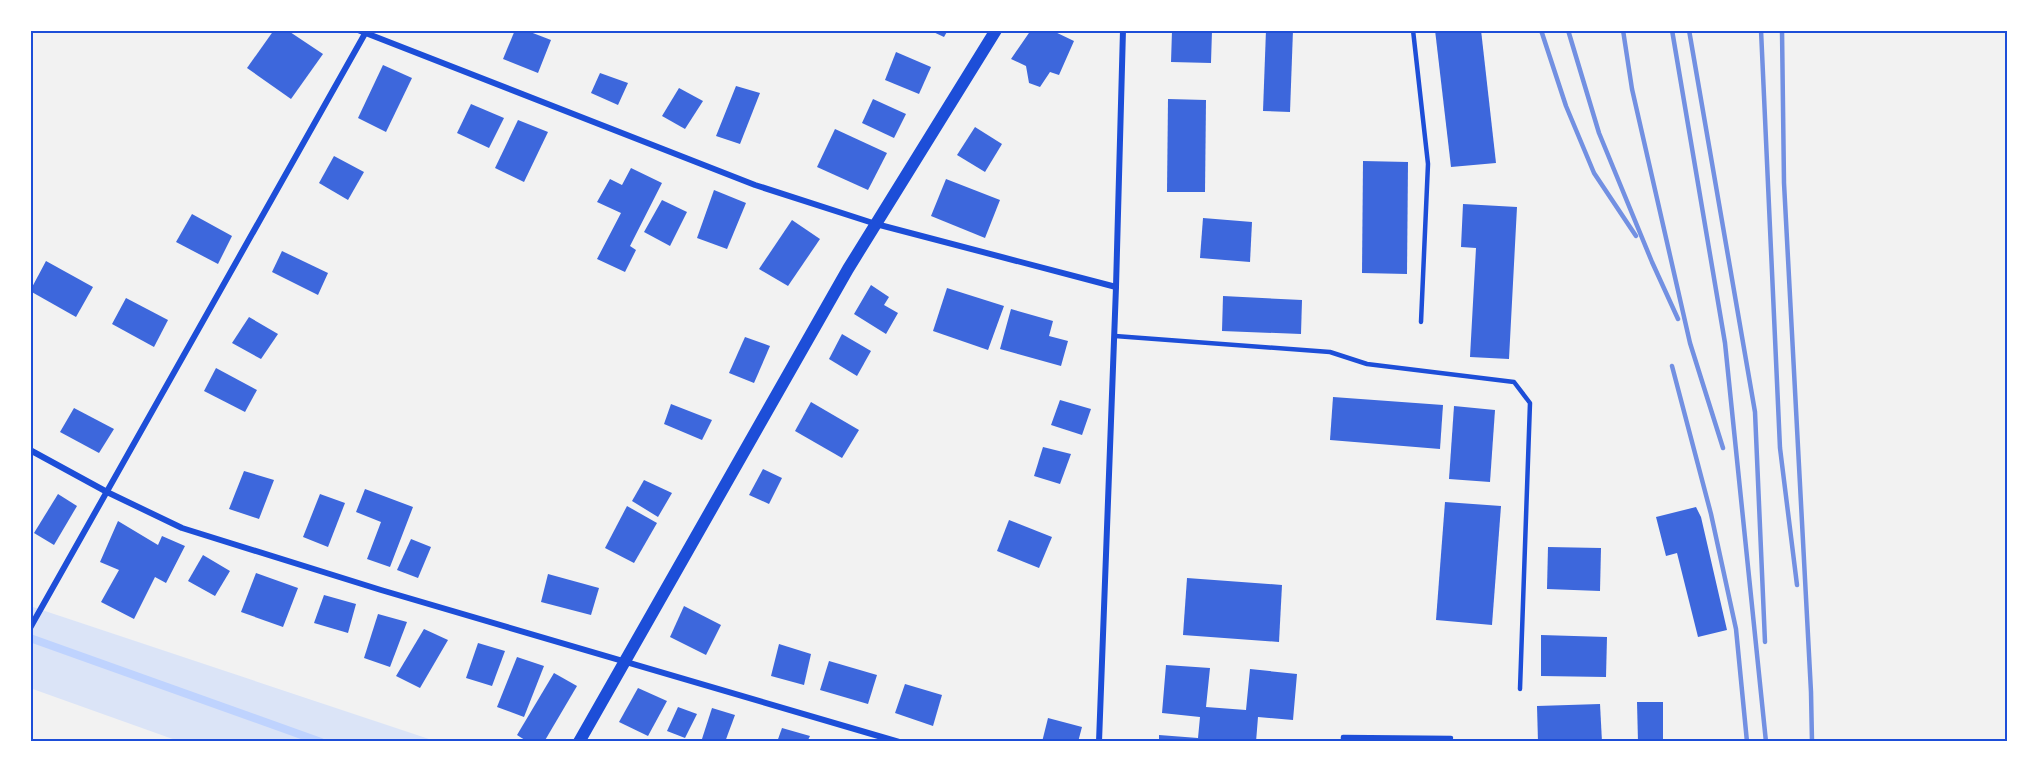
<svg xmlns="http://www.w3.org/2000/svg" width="2037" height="772" viewBox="0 0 2037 772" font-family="Montserrat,sans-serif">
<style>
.green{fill:#dbe4f7}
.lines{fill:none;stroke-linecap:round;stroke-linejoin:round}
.stream{stroke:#bfd3fe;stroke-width:8}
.building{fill:#3d67dc}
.service{stroke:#1d4ed8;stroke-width:4.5}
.minor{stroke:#1d4ed8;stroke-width:6}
.secondary{stroke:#1d4ed8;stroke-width:12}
.rail{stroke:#7290e2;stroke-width:4.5}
.neatline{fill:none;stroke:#1d4ed8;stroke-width:2}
</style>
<rect width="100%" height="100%" fill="#f2f2f2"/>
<path class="green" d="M 30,606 L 438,742 L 181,742 L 30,688 Z"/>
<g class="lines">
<path class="stream" d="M 30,638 L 321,742"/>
</g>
<g class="building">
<path d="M 274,30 L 287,30 L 323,54 L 291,99 L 247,68 Z"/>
<path d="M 515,30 L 525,30 L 551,40 L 538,73 L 503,59 Z"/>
<path d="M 929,30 L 948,30 L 944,37 Z"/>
<path d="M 1031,30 L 1051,30 L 1074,41 L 1059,75 L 1050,72 L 1040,87 L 1029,83 L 1026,66 L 1011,59 Z"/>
<path d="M 1172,30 L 1212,30 L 1211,63 L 1171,62 Z"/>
<path d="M 1266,30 L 1293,30 L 1290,112 L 1263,111 Z"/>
<path d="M 1435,30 L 1481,30 L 1496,163 L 1451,167 Z"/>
<path d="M 896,52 L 931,67 L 919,94 L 885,80 Z"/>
<path d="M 383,65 L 412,78 L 386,132 L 358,118 Z"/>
<path d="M 600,73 L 628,83 L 618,105 L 591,93 Z"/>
<path d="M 736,86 L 760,93 L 740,144 L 716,136 Z"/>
<path d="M 679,88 L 703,101 L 685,129 L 662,116 Z"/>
<path d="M 873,99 L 906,114 L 894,138 L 862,123 Z"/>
<path d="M 1168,99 L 1206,100 L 1205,192 L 1167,192 Z"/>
<path d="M 471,104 L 504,118 L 489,148 L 457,133 Z"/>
<path d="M 518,120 L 548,132 L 524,182 L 495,168 Z"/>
<path d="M 975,127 L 1002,144 L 985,172 L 957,155 Z"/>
<path d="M 835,129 L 887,153 L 868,190 L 817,167 Z"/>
<path d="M 334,156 L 364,172 L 348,200 L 319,183 Z"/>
<path d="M 1363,161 L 1408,162 L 1407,274 L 1362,273 Z"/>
<path d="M 631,168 L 662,183 L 630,246 L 636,250 L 625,272 L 597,259 L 621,213 L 597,202 L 610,179 L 622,185 Z"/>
<path d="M 946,179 L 1000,200 L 985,238 L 931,216 Z"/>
<path d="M 714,190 L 746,203 L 727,249 L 697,238 Z"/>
<path d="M 662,200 L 687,212 L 670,246 L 644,232 Z"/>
<path d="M 1463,204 L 1517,207 L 1509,359 L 1470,357 L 1476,248 L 1461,247 Z"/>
<path d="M 192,214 L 232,236 L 218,264 L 176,242 Z"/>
<path d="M 1203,218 L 1252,222 L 1250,262 L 1200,258 Z"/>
<path d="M 792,220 L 820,239 L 788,286 L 759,269 Z"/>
<path d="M 282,251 L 328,273 L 318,295 L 272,272 Z"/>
<path d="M 46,261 L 93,287 L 76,317 L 30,291 Z"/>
<path d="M 871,285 L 889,297 L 884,305 L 898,313 L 886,334 L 854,314 Z"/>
<path d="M 947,288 L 1004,306 L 988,350 L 933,331 Z"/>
<path d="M 1223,296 L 1302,300 L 1301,334 L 1222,331 Z"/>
<path d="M 126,298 L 168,320 L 154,347 L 112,324 Z"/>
<path d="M 1011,309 L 1053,321 L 1049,336 L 1068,341 L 1061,366 L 1000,349 Z"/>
<path d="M 249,317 L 278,334 L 261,359 L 232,343 Z"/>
<path d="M 842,334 L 871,351 L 857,376 L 829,359 Z"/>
<path d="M 745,337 L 770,346 L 754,383 L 729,373 Z"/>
<path d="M 216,368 L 257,390 L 245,412 L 204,391 Z"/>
<path d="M 1333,397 L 1443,405 L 1440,449 L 1330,440 Z"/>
<path d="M 1060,400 L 1091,409 L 1082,435 L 1051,425 Z"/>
<path d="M 811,402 L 859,430 L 842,458 L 795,431 Z"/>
<path d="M 671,404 L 712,420 L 702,440 L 664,424 Z"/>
<path d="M 1454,406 L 1495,410 L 1490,482 L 1449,479 Z"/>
<path d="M 74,408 L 114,429 L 99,453 L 60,432 Z"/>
<path d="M 1043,447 L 1071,454 L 1060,484 L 1034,476 Z"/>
<path d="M 763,469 L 782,478 L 769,504 L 749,495 Z"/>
<path d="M 244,471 L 274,480 L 259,519 L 229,509 Z"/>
<path d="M 644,480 L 672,493 L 658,517 L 632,501 Z"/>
<path d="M 365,489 L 413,507 L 390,567 L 367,559 L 381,522 L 356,512 Z"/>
<path d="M 58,494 L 77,506 L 54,545 L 34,533 Z"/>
<path d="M 320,494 L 345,503 L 328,547 L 303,537 Z"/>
<path d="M 1445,502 L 1501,506 L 1492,625 L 1436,620 Z"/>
<path d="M 627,506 L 657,523 L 634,563 L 605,548 Z"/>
<path d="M 1696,507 L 1701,517 L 1727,630 L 1698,637 L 1677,553 L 1666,556 L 1656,517 Z"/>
<path d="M 1009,520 L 1052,537 L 1039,568 L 997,551 Z"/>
<path d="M 118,521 L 158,545 L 162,536 L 185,546 L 166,583 L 155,577 L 134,619 L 101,602 L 119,570 L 100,562 Z"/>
<path d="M 411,539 L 431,547 L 418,578 L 397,570 Z"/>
<path d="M 1548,547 L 1601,548 L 1600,591 L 1547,589 Z"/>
<path d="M 203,555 L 230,571 L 215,596 L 188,581 Z"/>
<path d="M 256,573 L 298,588 L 283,627 L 241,612 Z"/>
<path d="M 548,574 L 599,588 L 591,615 L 541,602 Z"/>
<path d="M 1187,578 L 1282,585 L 1279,642 L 1183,635 Z"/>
<path d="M 324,595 L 356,604 L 348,633 L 314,623 Z"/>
<path d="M 684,606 L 721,625 L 706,655 L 670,637 Z"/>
<path d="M 378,614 L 407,622 L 390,667 L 364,658 Z"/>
<path d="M 424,629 L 448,640 L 420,688 L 396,676 Z"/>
<path d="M 1541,635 L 1607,637 L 1606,677 L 1541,676 Z"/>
<path d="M 478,643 L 505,651 L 492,686 L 466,678 Z"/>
<path d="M 779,644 L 811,654 L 804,685 L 771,676 Z"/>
<path d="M 517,657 L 544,666 L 524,717 L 497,707 Z"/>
<path d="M 829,661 L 877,675 L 868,704 L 820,690 Z"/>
<path d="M 1166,665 L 1210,668 L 1206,707 L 1246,710 L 1250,669 L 1297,674 L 1293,720 L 1258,717 L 1256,742 L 1159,742 L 1159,735 L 1198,738 L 1200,717 L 1162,713 Z"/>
<path d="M 554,673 L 577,686 L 544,742 L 528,742 L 517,735 Z"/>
<path d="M 905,684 L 942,695 L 933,726 L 895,713 Z"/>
<path d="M 638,688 L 667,701 L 648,736 L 619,722 Z"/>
<path d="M 1637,702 L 1663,702 L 1663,742 L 1638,742 Z"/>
<path d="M 1600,704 L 1602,742 L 1538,742 L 1537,706 Z"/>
<path d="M 678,707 L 697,714 L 685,738 L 667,731 Z"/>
<path d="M 712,708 L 735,715 L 725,742 L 701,742 Z"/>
<path d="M 1048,718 L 1082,727 L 1078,742 L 1042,742 Z"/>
<path d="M 782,728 L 810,736 L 807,742 L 777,742 Z"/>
</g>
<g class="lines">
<g class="service">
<path d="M 1413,30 L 1428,164 L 1421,322"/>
<path d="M 1115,336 L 1330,352 L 1367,364 L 1514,382 L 1530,403 L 1520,689"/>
<path d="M 1343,742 L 1343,737 L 1451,738"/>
</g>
<g class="minor">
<path d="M 358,30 L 755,185 L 876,224 L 1116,287"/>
<path d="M 30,450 L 107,492 L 182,528 L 381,590 L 899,742"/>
<path d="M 30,628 L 367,30"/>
<path d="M 1099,742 L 1116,287 L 1123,30"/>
</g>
<path class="secondary" d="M 579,742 L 848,269 L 996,30"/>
<g class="rail">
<path d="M 1541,30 L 1566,106 L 1594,173 L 1636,236"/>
<path d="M 1568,30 L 1599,133 L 1652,262 L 1678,319"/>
<path d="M 1623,30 L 1632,89 L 1690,343 L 1723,448"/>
<path d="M 1672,30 L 1725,343 L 1766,742"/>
<path d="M 1689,30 L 1755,412 L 1765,642"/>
<path d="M 1761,30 L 1780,448 L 1797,585"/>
<path d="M 1782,30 L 1784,183 L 1811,692 L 1812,742"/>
<path d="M 1672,366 L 1711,514 L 1736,629 L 1747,742"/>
</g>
</g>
<rect width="2037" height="772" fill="none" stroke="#ffffff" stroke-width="63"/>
<rect x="32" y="32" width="1974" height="708" class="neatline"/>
</svg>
